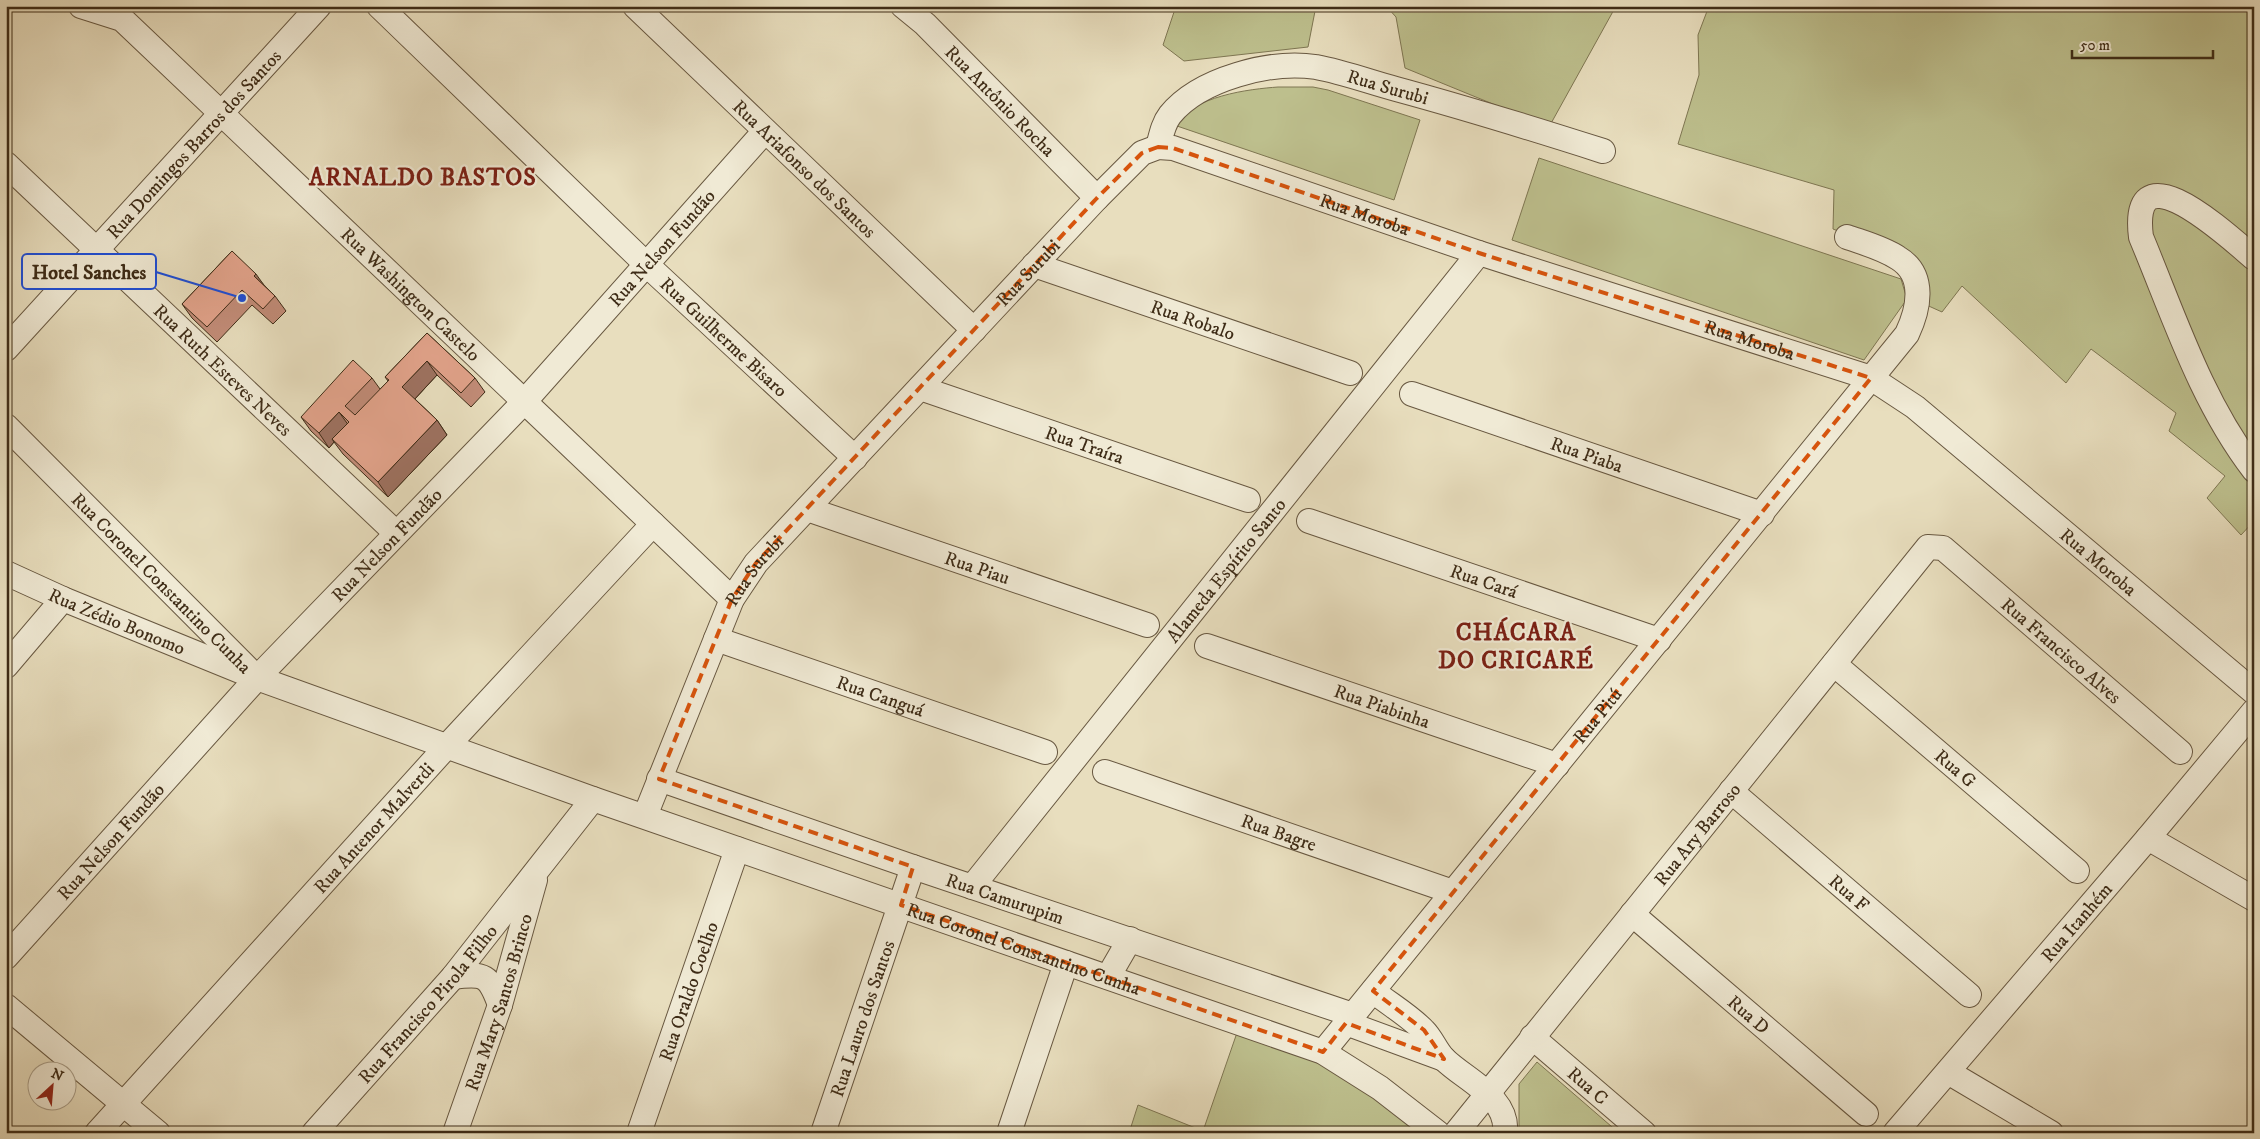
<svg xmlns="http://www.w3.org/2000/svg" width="2260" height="1139" viewBox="0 0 2260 1139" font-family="'IM FELL DW Pica',serif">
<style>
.green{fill:#bdbf8d;stroke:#7e7652}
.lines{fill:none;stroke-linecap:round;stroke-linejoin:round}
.minor-casing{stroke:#685841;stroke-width:26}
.minor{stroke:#f0ead5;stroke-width:24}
.wall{fill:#c28c78;stroke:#3e2c17}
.shaded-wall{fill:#9e7261;stroke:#3e2c17}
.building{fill:#e2a38b;stroke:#3e2c17}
.marked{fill:none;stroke:#d7540d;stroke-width:4;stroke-dasharray:10 6;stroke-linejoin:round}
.labels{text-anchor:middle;stroke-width:4.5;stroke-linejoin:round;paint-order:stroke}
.street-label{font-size:19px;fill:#3e2c17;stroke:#f0ead5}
.district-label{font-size:24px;font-weight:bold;letter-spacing:1px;fill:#7a1f14;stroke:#f0ead5}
.leader{fill:none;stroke:#1d4ed8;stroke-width:2}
.callout-dot{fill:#1d4ed8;stroke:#f0ead5;stroke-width:2}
.callout{fill:#f0ead5;stroke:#1d4ed8;stroke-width:2}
.callout-label{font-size:20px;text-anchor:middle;font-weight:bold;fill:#3e2c17}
</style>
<rect width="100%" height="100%" fill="#e8debe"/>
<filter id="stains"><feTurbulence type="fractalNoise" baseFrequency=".004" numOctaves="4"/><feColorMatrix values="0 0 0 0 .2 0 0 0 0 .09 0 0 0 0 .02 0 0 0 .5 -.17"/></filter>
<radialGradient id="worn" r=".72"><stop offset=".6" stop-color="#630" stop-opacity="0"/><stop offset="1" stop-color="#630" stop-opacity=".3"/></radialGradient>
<g class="green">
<path d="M 1176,6 L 1316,6 L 1308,47 L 1184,61 L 1163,45 Z"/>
<path d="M 1386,6 L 1616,6 L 1549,127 L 1405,68 L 1396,17 Z"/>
<path d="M 1709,6 L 2254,6 L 2254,521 L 2241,535 L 2207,498 L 2225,476 L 2169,431 L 2176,413 L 2091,349 L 2066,383 L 1962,286 L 1942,312 L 1922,303 L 1914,271 L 1869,243 L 1833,229 L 1834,190 L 1678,144 L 1699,75 L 1698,35 Z"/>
<path d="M 1278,87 L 1313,87 L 1328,90 L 1420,120 L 1394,200 L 1177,126 C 1190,96 1250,89 1278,87 Z"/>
<path d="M 1539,158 L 1901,279 L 1907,299 L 1864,360 L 1512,240 Z"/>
<path d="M 1240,1024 L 1338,1066 L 1423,1133 L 1129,1133 L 1138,1105 L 1203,1131 Z"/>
<path d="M 1537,1062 L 1619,1133 L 1519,1133 L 1519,1084 Z"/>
</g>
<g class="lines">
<defs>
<g id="minor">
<path id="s1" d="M 81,6 L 122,19 L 732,599"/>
<path id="s2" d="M 379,6 L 647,265 L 855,458"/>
<path id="s3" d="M 635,6 L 974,330"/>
<path id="s4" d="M 903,6 L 925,24 L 1097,198"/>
<path id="s5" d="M 1158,147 C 1161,136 1163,124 1170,115 C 1199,79 1271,60 1316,67 C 1343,72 1370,82 1396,89 C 1466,108 1534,129 1603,151"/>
<path id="s6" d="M 6,164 L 396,533"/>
<path d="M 2254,258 C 2229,237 2129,143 2141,237 C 2174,316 2201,401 2254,470"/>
<path id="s7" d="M 1034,265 L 1350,373"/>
<path id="s8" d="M 6,349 L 319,6"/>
<path id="s9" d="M 920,388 L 1248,500"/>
<path id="s10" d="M 1412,394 L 1762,514"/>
<path id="s11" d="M 6,426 L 249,670"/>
<path id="s12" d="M 807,509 L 1147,625"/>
<path id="s13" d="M 1309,521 L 1659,640"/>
<path id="s14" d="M 6,573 L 63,599 L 257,678 L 593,799 L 1323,1052 L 1380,1088 L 1438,1133"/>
<path id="s15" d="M 716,639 L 1045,752"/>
<path id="s16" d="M 1207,646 L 1557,765"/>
<path id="s17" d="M 1834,664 L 2077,871"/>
<path d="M 6,666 L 63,599"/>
<path id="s18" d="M 1105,772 L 1453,892"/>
<path id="s19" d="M 659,779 L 913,867 L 1353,1015"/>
<path id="s20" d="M 1731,791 L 1969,995"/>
<path id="s21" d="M 645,816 L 732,599 L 756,563 L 1097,198 L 1142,153 L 1158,147 L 1173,148 L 1479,253 L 1871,378 L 1915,407 L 2254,692"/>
<path d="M 2148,838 L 2254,899"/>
<path id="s22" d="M 972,887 L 1479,253"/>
<path id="s23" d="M 1632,914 L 1866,1114"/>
<path id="s24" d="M 6,957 L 257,678 L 524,402 L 765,131"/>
<path d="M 453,977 C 485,973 489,975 500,1005"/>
<path d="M 1108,977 L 1130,939"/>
<path d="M 1373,991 C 1389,1004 1410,1016 1424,1031 C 1432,1039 1436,1051 1444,1059 C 1465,1080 1509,1097 1505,1133"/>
<path d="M 6,1006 L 158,1133"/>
<path d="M 1346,1023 L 1444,1059"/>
<path id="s25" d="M 1532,1037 L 1644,1133"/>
<path id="s26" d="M 1323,1052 L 1907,334 C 1919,309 1926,275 1898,258 C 1883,248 1864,243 1847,237"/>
<path d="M 1948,1072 L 2051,1133"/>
<path id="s27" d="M 97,1133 L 447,746 L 653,524"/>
<path id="s28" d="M 314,1133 L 453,977 L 593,799"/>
<path id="s29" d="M 455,1133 L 500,1005 L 535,880"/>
<path id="s30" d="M 639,1133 L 737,849"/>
<path id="s31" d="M 823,1133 L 913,867"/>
<path d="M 1009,1133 L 1066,963"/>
<path id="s32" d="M 1456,1133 L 1928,547 L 1943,548 L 2180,752"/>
<path id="s33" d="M 1895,1133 L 2148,838 L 2254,711"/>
</g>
</defs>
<use href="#minor" class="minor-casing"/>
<use href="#minor" class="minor"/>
</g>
<g class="wall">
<path d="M 232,251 L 266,287 L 275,296 L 286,311 L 273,324 L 252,305 L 217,342 L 192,318 L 182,304 Z"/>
<path d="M 427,333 L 475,378 L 485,392 L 471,407 L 437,375 L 415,399 L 437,420 L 447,435 L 388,497 L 343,454 L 334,442 L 329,448 L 311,431 L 301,417 L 372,378 L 380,389 L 388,381 L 385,377 Z"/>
</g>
<g class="shaded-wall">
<path d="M 256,274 L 266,288 L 254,276 Z"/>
<path d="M 427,361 L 437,375 L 412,402 L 402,387 Z"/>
<path d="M 339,412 L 349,426 L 332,439 L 334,442 L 329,448 L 319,433 Z"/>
<path d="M 437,420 L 447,435 L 388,497 L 378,482 Z"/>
</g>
<g class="building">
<path d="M 232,251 L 256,274 L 254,276 L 275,296 L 263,309 L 242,290 L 207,327 L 182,304 Z"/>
<path d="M 427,333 L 475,378 L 461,393 L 427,361 L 402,387 L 437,420 L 378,482 L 332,439 L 349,422 L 339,412 L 319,433 L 301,417 L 353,360 L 372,378 L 345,406 L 355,415 L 389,380 L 385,377 Z"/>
</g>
<path class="marked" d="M 1158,147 L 1173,148 L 1479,253 L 1871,378 L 1373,991 L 1424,1030 L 1444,1059 L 1346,1023 L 1323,1052 L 901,905 L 913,867 L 659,779 L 732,599 L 756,563 L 1097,198 L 1142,153 Z"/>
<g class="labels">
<g class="street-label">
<text dy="7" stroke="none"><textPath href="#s5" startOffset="268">Rua Surubi</textPath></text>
<text dy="7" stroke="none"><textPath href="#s4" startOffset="136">Rua Antônio Rocha</textPath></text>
<text dy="7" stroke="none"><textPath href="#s8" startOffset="278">Rua Domingos Barros dos Santos</textPath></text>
<text dy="7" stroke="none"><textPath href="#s3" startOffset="235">Rua Ariafonso dos Santos</textPath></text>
<text dy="7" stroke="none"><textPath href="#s21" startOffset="1075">Rua Moroba</textPath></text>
<text dy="7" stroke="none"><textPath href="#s24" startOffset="966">Rua Nelson Fundão</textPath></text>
<text dy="7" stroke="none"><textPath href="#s21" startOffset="675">Rua Surubi</textPath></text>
<text dy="7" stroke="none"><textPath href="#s1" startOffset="442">Rua Washington Castelo</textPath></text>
<text dy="7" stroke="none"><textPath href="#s7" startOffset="168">Rua Robalo</textPath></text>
<text dy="7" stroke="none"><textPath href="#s2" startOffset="478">Rua Guilherme Bisaro</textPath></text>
<text dy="7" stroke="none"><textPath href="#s21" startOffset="1480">Rua Moroba</textPath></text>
<text dy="7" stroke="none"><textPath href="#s6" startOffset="299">Rua Ruth Esteves Neves</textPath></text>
<text dy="7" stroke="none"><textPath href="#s9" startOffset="174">Rua Traíra</textPath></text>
<text dy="7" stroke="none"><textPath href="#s10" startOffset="185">Rua Piaba</textPath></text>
<text dy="7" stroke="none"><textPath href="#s24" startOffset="561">Rua Nelson Fundão</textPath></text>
<text dy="7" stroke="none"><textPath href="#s21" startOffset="1900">Rua Moroba</textPath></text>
<text dy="7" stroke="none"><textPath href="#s12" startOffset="180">Rua Piau</textPath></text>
<text dy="7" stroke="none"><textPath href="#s22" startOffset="406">Alameda Espírito Santo</textPath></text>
<text dy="7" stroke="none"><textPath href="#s21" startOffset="270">Rua Surubi</textPath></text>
<text dy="7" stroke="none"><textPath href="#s13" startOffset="185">Rua Cará</textPath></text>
<text dy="7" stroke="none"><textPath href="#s11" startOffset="221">Rua Coronel Constantino Cunha</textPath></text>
<text dy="7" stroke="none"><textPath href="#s14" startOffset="121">Rua Zédio Bonomo</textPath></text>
<text dy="7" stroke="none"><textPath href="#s32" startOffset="924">Rua Francisco Alves</textPath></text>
<text dy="7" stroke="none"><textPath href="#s15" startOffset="174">Rua Canguá</textPath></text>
<text dy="7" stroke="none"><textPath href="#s16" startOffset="185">Rua Piabinha</textPath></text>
<text dy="7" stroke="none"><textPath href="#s26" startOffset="434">Rua Pitú</textPath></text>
<text dy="7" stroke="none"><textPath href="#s17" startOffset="160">Rua G</textPath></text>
<text dy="7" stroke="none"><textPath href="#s27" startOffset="412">Rua Antenor Malverdi</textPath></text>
<text dy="7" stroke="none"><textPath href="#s18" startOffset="184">Rua Bagre</textPath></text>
<text dy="7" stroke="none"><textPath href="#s32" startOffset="384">Rua Ary Barroso</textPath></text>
<text dy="7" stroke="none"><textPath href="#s24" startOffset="156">Rua Nelson Fundão</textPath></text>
<text dy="7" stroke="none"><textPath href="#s20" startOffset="156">Rua F</textPath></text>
<text dy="7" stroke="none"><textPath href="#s19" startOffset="366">Rua Camurupim</textPath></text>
<text dy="7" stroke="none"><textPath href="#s33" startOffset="278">Rua Itanhém</textPath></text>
<text dy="7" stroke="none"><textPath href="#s14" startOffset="1085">Rua Coronel Constantino Cunha</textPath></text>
<text dy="7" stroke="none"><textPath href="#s30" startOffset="150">Rua Oraldo Coelho</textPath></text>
<text dy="7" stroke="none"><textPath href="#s29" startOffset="138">Rua Mary Santos Brinco</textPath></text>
<text dy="7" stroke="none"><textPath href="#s28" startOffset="172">Rua Francisco Pirola Filho</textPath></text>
<text dy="7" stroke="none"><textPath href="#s23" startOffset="154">Rua D</textPath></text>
<text dy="7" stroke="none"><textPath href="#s31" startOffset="121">Rua Lauro dos Santos</textPath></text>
<text dy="7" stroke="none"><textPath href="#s25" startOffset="74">Rua C</textPath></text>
</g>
<g class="district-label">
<text x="423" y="185">ARNALDO BASTOS</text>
<text x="1516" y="640">CHÁCARA<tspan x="1516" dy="28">DO CRICARÉ</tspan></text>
</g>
</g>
<path class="leader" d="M242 298L156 272"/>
<circle class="callout-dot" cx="242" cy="298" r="5"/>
<rect class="callout" x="22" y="254" width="134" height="35" rx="5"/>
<g class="callout-label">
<text x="89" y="279">Hotel Sanches</text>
</g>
<rect width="2260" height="1139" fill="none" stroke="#e8debe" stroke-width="25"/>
<rect x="8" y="8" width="2245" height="1124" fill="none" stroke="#3e2c17" stroke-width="2.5"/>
<rect x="12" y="12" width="2235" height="1114" fill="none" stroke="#3e2c17"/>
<g transform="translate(52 1086) rotate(26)"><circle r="24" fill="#f0ead5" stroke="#a99e89"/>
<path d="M0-4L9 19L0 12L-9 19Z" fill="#8f2418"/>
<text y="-8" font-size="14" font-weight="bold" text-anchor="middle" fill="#3e2c17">N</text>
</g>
<path d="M2072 50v8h141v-8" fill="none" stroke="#3e2c17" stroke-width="2.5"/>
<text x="2080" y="50" font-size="15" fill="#3e2c17" stroke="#f0ead5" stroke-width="4" paint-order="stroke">50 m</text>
<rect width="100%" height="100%" filter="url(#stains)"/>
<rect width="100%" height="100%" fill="url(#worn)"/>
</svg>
